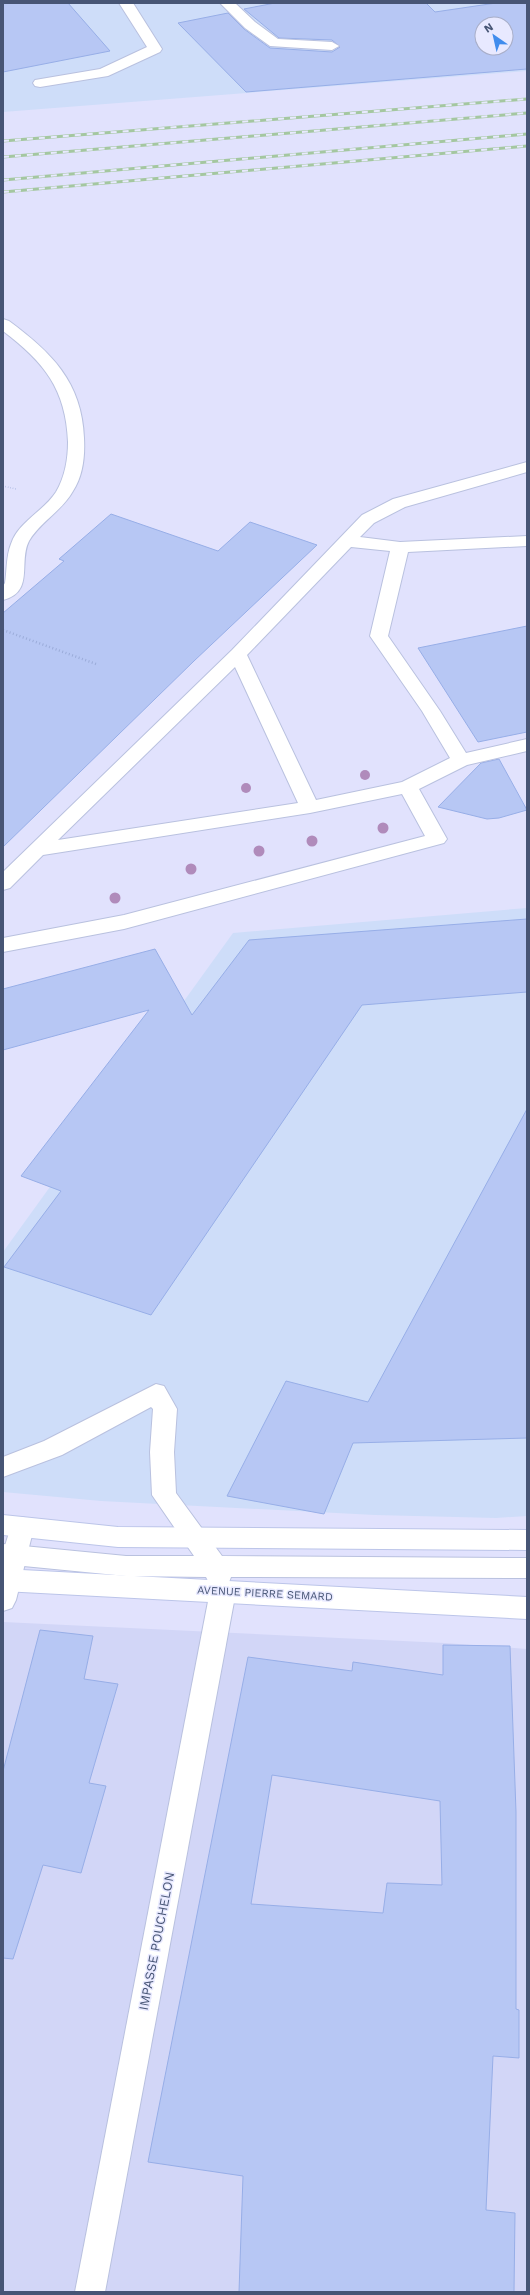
<svg xmlns="http://www.w3.org/2000/svg" width="530" height="2295" viewBox="0 0 530 2295" font-family="'Work Sans',sans-serif">
<style>
.residential{fill:#d2d6f7}
.commercial{fill:#ceddf9;fill-rule:evenodd}
.building{fill:#b7c7f4;stroke:#97aee7;fill-rule:evenodd}
.lines{fill:none;stroke-linecap:round;stroke-linejoin:round}
.service-casing{stroke:#b9c1df;stroke-width:2}
.minor-casing{stroke:#b9c1df;stroke-width:2}
.secondary-casing{stroke:#bcc5e9;stroke-width:2}
.path-far1{stroke:#9bacd9;stroke-width:1.5;stroke-dasharray:0.5 2;stroke-linecap:butt}
.path{stroke:#9bacd9;stroke-width:2.5;stroke-dasharray:1 2.5;stroke-linecap:butt}
.service{fill:#fff;fill-rule:evenodd}
.minor{fill:#fff;fill-rule:evenodd}
.secondary{fill:#fff;fill-rule:evenodd}
.rail-casing{stroke:#a4c7a0;stroke-width:3}
.rail{stroke:#e8e9ff;stroke-width:2;stroke-dasharray:6;stroke-linecap:butt}
.tree{fill:#b08bbb}
.labels{text-anchor:middle;stroke-width:3;stroke-linejoin:round;paint-order:stroke}
.street-label{font-size:11px;fill:#475575;stroke:#e8e9ff}
.near-street-label{font-size:13px;fill:#475575;stroke:#e8e9ff}
</style>
<rect width="100%" height="100%" fill="#e1e2fd"/>
<path class="residential" d="M 3,1622 L 445,1643 L 527,1649 L 527,2292 L 3,2292 Z"/>
<g class="commercial">
<path d="M 3,3 L 527,3 L 527,71 L 3,112 ZM 482,24 L 506,24 L 506,48 L 482,48 Z"/>
<path d="M 527,908 L 527,1516 L 496,1518 L 375,1515 L 101,1501 L 3,1492 L 3,1252 L 233,933 Z"/>
</g>
<g class="building">
<path d="M 3,3 L 68,3 L 110,51 L 3,72 Z"/>
<path d="M 275,3 L 426,3 L 435,12 L 496,3 L 527,3 L 527,69 L 246,92 L 178,23 L 228,13 L 244,29 L 270,48 L 332,52 L 340,47 L 332,40 L 279,38 L 244,9 ZM 482,24 L 506,24 L 506,48 L 482,48 Z"/>
<path d="M 111,514 L 218,551 L 250,522 L 317,545 L 194,661 L 3,847 L 3,613 L 64,561 L 59,559 Z"/>
<path d="M 527,626 L 527,732 L 478,742 L 418,648 Z"/>
<path d="M 499,759 L 527,810 L 499,818 L 487,819 L 438,807 L 481,763 Z"/>
<path d="M 527,919 L 527,992 L 362,1005 L 151,1315 L 4,1267 L 61,1191 L 21,1176 L 149,1010 L 3,1050 L 3,989 L 155,949 L 192,1015 L 249,940 Z"/>
<path d="M 527,1109 L 527,1438 L 353,1443 L 324,1514 L 227,1496 L 286,1381 L 368,1402 Z"/>
<path d="M 40,1630 L 93,1636 L 84,1679 L 118,1684 L 89,1783 L 106,1786 L 81,1873 L 43,1865 L 13,1959 L 3,1958 L 3,1771 Z"/>
<path d="M 443,1645 L 510,1646 L 516,1812 L 516,2009 L 519,2010 L 519,2058 L 493,2056 L 486,2210 L 515,2213 L 514,2292 L 239,2292 L 243,2176 L 148,2162 L 248,1657 L 352,1671 L 353,1662 L 443,1675 ZM 272,1775 L 440,1801 L 442,1885 L 387,1883 L 383,1913 L 251,1904 Z"/>
</g>
<g class="lines">
<defs>
<g id="service">
<path d="M 119,3 L 133,3 L 162,49 L 160,52 L 108,76 L 40,87 L 35,86 L 33,83 L 35,80 L 100,69 L 147,47 Z"/>
<path d="M 220,3 L 235,3 L 255,22 L 278,39 L 332,42 L 339,46 L 332,50 L 270,46 L 245,28 Z"/>
<path d="M 3,319 L 9,321 C 51,352 82,382 84,438 C 85,456 83,476 73,491 C 62,511 40,522 29,541 C 18,562 35,592 3,600 L 3,586 L 5,583 C 7,571 6,556 11,544 C 18,522 44,511 56,492 C 65,477 68,458 68,442 C 66,389 44,362 3,331 Z"/>
<path d="M 527,462 L 527,472 L 405,507 L 374,523 L 360,537 L 400,542 L 527,536 L 527,546 L 408,552 L 388,636 L 440,711 L 466,753 L 527,739 L 527,751 L 467,765 L 419,789 L 447,839 L 444,843 L 124,929 L 3,952 L 3,938 L 124,915 L 425,836 L 402,794 L 310,813 L 43,855 L 10,888 L 3,890 L 3,872 L 232,650 L 362,515 L 393,499 ZM 351,547 L 390,551 L 370,636 L 422,711 L 450,758 L 402,782 L 316,800 L 247,655 ZM 235,667 L 298,803 L 58,840 Z"/>
<path d="M 156,1384 L 164,1386 L 177,1409 L 174,1452 L 176,1493 L 222,1556 L 527,1558 L 527,1578 L 231,1577 L 228,1585 L 219,1588 L 210,1585 L 206,1577 L 126,1576 L 3,1564 L 3,1544 L 126,1556 L 194,1556 L 152,1495 L 150,1452 L 153,1409 L 151,1407 L 62,1455 L 3,1477 L 3,1457 L 44,1441 Z"/>
</g>
<g id="minor">
<path d="M 22,1517 L 31,1520 L 34,1527 L 16,1600 L 12,1608 L 3,1611 L 3,1552 L 13,1520 Z"/>
<path d="M 223,1580 L 232,1584 L 236,1591 L 105,2292 L 75,2292 L 210,1591 L 214,1584 Z"/>
</g>
<g id="secondary">
<path d="M 3,1515 L 118,1527 L 527,1530 L 527,1550 L 118,1547 L 3,1535 Z"/>
<path d="M 3,1569 L 527,1597 L 527,1619 L 3,1591 Z"/>
</g>
</defs>
<use href="#service" class="service-casing"/>
<use href="#minor" class="minor-casing"/>
<use href="#secondary" class="secondary-casing"/>
<path class="path-far1" d="M 3,486 L 16,489"/>
<path class="path" d="M 3,630 L 96,664"/>
<use href="#service" class="service"/>
<use href="#minor" class="minor"/>
<use href="#secondary" class="secondary"/>
<defs>
<g id="rail">
<path d="M 3,141 L 527,99"/>
<path d="M 3,157 L 527,113"/>
<path d="M 3,180 L 527,134"/>
<path d="M 3,192 L 527,146"/>
</g>
</defs>
<use href="#rail" class="rail-casing"/>
<use href="#rail" class="rail"/>
</g>
<g class="tree">
<circle cx="365" cy="775" r="5"/>
<circle cx="246" cy="788" r="5"/>
<circle cx="383" cy="828" r="5.5"/>
<circle cx="312" cy="841" r="5.5"/>
<circle cx="259" cy="851" r="5.5"/>
<circle cx="191" cy="869" r="5.5"/>
<circle cx="115" cy="898" r="5.5"/>
</g>
<g class="labels">
<g class="street-label">
<text transform="translate(265 1593) rotate(3)" y="4">AVENUE PIERRE SEMARD</text>
</g>
<g class="near-street-label">
<text transform="translate(156 1941) rotate(-79)" y="5">IMPASSE POUCHELON</text>
</g>
</g>
<rect width="530" height="2295" fill="none" stroke="#475575" stroke-width="8"/>
<g transform="translate(494 36) rotate(326)"><circle r="19" fill="#e8e9ff" stroke="#a8aec8"/>
<path d="M0-3L7 15L0 10L-7 15Z" fill="#408ced"/>
<text y="-6" font-size="11" font-weight="bold" text-anchor="middle" fill="#475575">N</text>
</g>
</svg>
